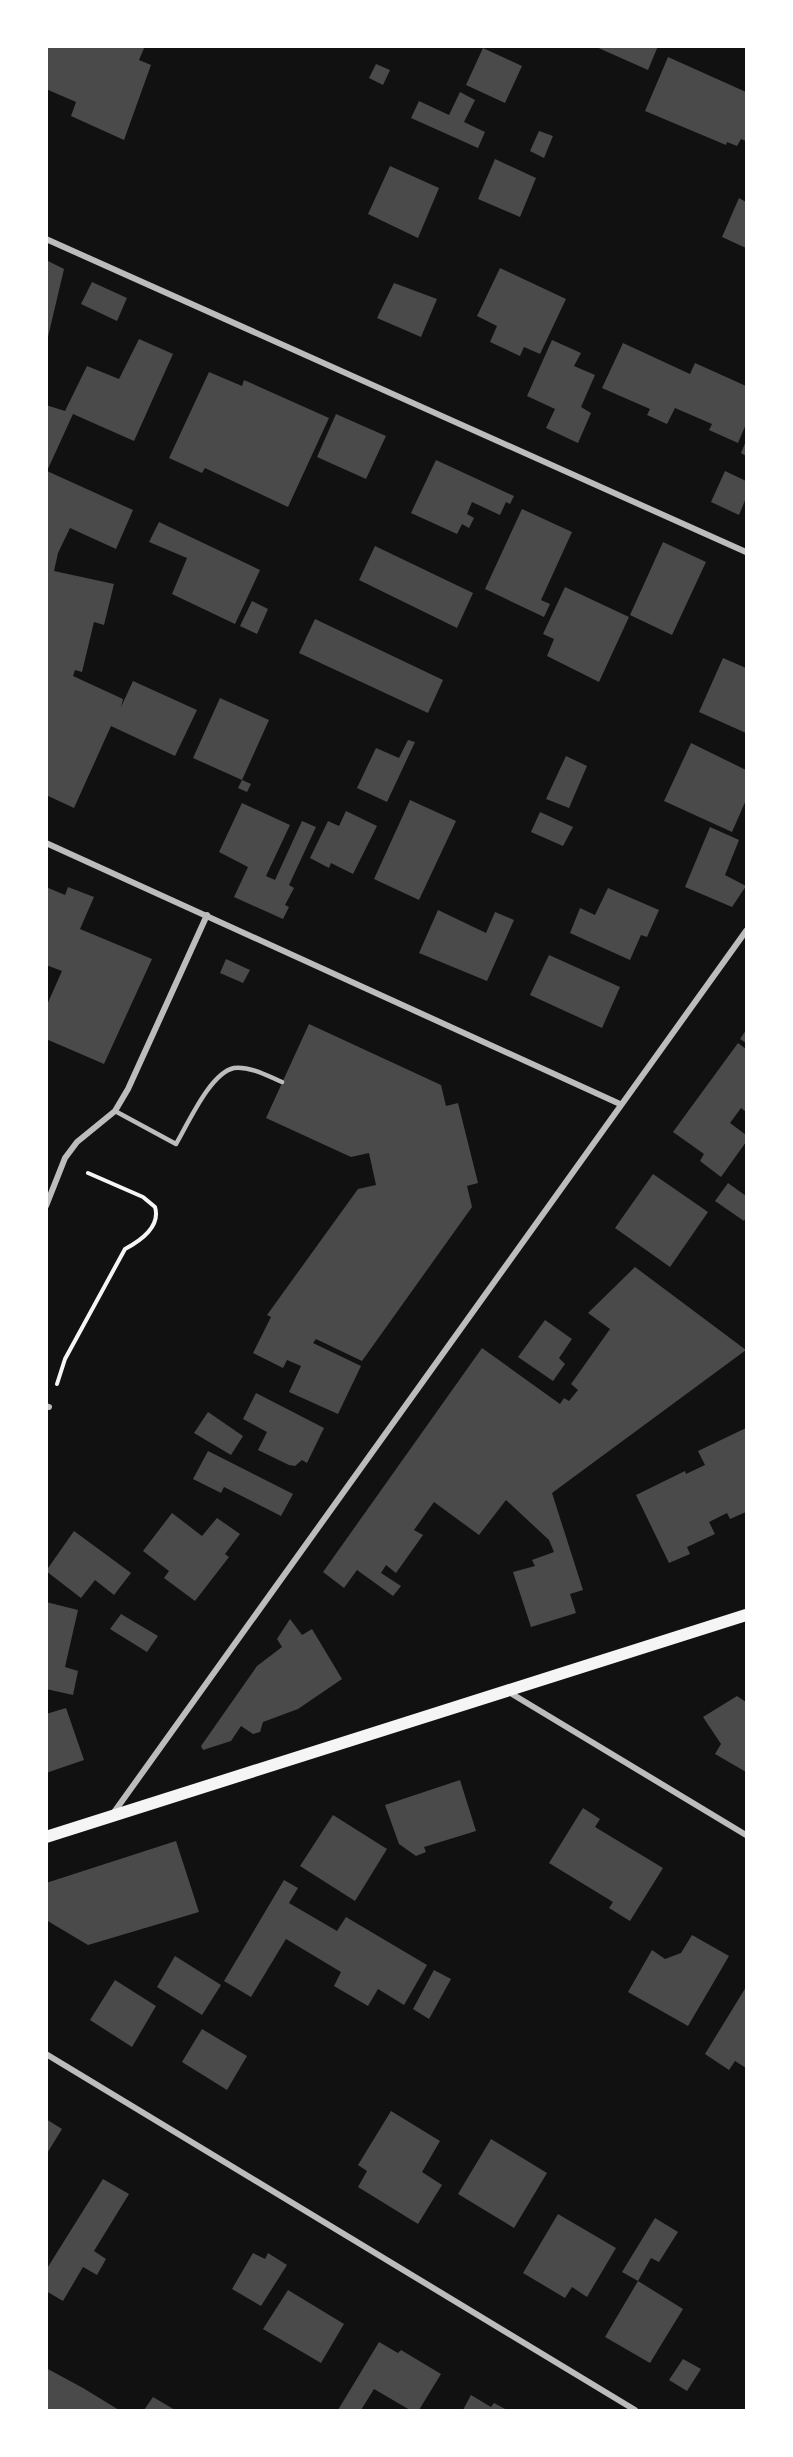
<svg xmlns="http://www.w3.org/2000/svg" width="793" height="2457" font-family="'Work Sans',sans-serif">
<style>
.building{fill:#4a4a4a}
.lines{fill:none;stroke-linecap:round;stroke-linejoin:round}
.path{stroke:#f5f5f5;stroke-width:4}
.service{stroke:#bcbcbc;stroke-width:4.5}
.minor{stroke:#bcbcbc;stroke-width:6}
.secondary{stroke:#f5f5f5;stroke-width:12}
</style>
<rect width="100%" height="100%" fill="#111"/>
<g class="building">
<path d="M46,46H145L139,60L151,65L124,140L71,116L76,102L46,89Z"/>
<path d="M594,46H658L648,70Z"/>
<path d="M483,48L522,66L505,103L466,85Z"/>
<path d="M668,57L746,92V141L741,139L737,146L727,142L726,145L645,111Z"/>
<path d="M376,64L390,70L383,85L369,78Z"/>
<path d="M460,92L475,100L464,122L485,132L478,148L411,118L419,101L449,115Z"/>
<path d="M539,131L553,136L544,158L530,151Z"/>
<path d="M495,159L536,178L520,217L478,199Z"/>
<path d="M390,166L439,188L418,238L368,214Z"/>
<path d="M739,198L746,202V248L722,237Z"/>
<path d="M46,260L64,269L47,341H46Z"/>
<path d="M500,268L566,299L540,354L524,347L520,356L490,342L497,326L477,316Z"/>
<path d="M92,282L127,298L117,321L81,304Z"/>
<path d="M394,283L437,299L421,337L377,318Z"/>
<path d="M139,339L173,354L134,441L73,414L47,471L133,510L116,549L70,528L58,553L54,571L114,584L104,625L94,622L82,672L75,670L73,676L123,699L121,707L133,681L197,710L175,756L111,726L74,808L46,795V405L65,411L87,366L119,379Z"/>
<path d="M552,340L581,353L574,366L595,375L581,407L591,413L578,443L546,428L555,409L527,396Z"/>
<path d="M623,343L690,374L695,363L746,386V424L738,443L709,430L712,424L675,408L667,424L647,415L650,409L602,388Z"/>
<path d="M209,372L242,386L244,380L329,418L288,507L205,468L202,473L169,458Z"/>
<path d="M336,414L386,436L366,479L317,457Z"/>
<path d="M746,441V456L741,453Z"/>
<path d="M436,460L514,496L510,504L506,502L500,515L472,502L467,514L474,518L469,528L462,524L457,534L411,513Z"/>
<path d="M725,471L746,481V498L739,515L711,502Z"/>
<path d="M522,509L572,532L541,600L550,604L544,617L485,589Z"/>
<path d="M159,522L260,570L235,624L172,594L187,558L149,542Z"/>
<path d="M663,542L706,562L672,635L630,615Z"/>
<path d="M375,546L473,593L457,628L359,580Z"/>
<path d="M565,587L629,617L599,682L547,656L554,639L543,634Z"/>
<path d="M252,601L268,609L257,634L240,626Z"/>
<path d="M315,619L443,680L428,713L299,653Z"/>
<path d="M723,658L746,668V733L699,712Z"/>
<path d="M220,698L269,720L242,780L251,784L247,792L238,788L242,780L193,758Z"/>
<path d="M408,740L415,742L387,802L357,788L376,748L399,758Z"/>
<path d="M691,743L746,770V800L732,832L664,801Z"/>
<path d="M566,756L587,766L569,808L546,799Z"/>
<path d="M410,800L456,821L419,900L374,879Z"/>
<path d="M242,803L290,825L266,876L275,880L302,821L316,827L289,885L294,888L285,905L289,907L283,919L234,897L248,867L219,852Z"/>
<path d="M346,811L377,826L353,874L331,863L329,868L310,858L328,821L339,826Z"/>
<path d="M540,812L573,827L563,846L531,832Z"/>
<path d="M710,827L739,840L725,875L746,886L732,907L685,887Z"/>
<path d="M46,887L65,895L68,887L94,897L80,929L152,959L104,1064L46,1039V1007L62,971L46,965Z"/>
<path d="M608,888L659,910L647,937L641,935L630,960L570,933L580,908L595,915Z"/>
<path d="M438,910L486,933L495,912L514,920L487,981L419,953Z"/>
<path d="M549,955L620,987L602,1028L530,995Z"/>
<path d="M226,959L250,970L243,983L220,973Z"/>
<path d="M309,1024L441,1085L446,1106L458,1103L478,1183L467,1186L472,1207L362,1361L316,1339L313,1343L361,1366L338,1414L289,1392L301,1366L287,1360L283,1368L253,1353L271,1317L267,1315L358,1189L376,1185L369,1153L351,1157L266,1118Z"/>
<path d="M746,1030V1043L740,1039Z"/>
<path d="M738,1043L746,1049V1112L741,1108L730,1123L746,1135V1142L721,1177L700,1161L704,1154L673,1132Z"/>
<path d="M653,1174L708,1212L670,1267L615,1228Z"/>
<path d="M728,1183L746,1196V1217L744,1221L715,1201Z"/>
<path d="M635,1267L746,1350L552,1493L583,1590L570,1594L576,1613L531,1627L513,1572L535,1566L532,1560L554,1552L549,1540L506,1500L479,1535L434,1502L414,1530L423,1535L396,1573L386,1565L381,1573L401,1586L393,1596L357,1570L344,1588L323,1572L482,1348L560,1404L564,1398L569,1401L578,1390L571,1384L610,1329L588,1313Z"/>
<path d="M545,1320L572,1339L559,1358L565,1364L553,1381L518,1357Z"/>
<path d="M256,1393L324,1428L307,1463L302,1460L295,1466L289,1465L258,1450L267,1432L243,1419Z"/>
<path d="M208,1412L243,1436L231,1455L194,1433Z"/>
<path d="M746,1428V1512L730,1519L727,1513L709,1522L715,1534L687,1547L690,1554L669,1563L636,1495L685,1471L686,1474L705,1465L698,1451Z"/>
<path d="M208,1451L293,1494L281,1516L224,1487L221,1493L193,1479Z"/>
<path d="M172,1513L202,1536L217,1518L240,1534L225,1554L229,1557L195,1601L164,1578L169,1571L143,1551Z"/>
<path d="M74,1531L131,1573L114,1595L95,1580L81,1598L46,1571Z"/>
<path d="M46,1602L78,1610L65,1667L78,1671L73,1695L46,1689Z"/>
<path d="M121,1614L158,1636L147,1652L110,1629Z"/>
<path d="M290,1619L302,1635L312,1629L342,1679L298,1709L263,1722L260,1732L253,1734L241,1726L231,1741L203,1750L201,1746L257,1666L282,1647L277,1639Z"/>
<path d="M737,1696L746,1702V1772L715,1754L721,1744L703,1717Z"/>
<path d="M66,1708L84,1760L46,1773V1714Z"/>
<path d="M460,1780L476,1831L424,1847L426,1852L416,1856L399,1844L385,1805Z"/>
<path d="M583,1808L600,1819L595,1827L663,1868L630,1921L609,1908L613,1902L549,1863Z"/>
<path d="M333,1815L387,1849L355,1901L300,1866Z"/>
<path d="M176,1841L199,1912L88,1945L46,1920V1883Z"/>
<path d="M284,1880L298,1888L289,1903L337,1931L346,1917L427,1965L404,2005L378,1989L368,2006L334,1986L341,1972L286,1939L251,1997L224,1981Z"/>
<path d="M692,1935L729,1956L688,2026L628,1992L652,1950L665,1959L681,1953Z"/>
<path d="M175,1956L221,1985L202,2015L157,1987Z"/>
<path d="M434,1970L451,1979L429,2019L413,2009Z"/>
<path d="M115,1980L156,2006L132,2047L90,2020Z"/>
<path d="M746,1987V2068L735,2061L729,2070L705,2054Z"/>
<path d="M202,2029L247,2056L227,2090L182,2062Z"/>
<path d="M391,2111L440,2141L422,2172L442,2185L418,2224L358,2187L367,2171L358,2165Z"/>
<path d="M46,2119L62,2129L46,2155Z"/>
<path d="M491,2139L547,2173L514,2228L458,2194Z"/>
<path d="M103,2179L129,2194L94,2251L106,2259L97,2275L83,2267L63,2301L46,2291V2270Z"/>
<path d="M558,2214L616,2248L587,2297L572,2287L565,2298L523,2273Z"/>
<path d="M655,2218L678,2232L659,2262L651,2258L638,2281L622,2272Z"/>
<path d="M253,2253L265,2259L268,2253L287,2265L261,2306L232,2289Z"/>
<path d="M638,2281L683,2309L650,2363L605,2337Z"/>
<path d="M288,2290L344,2324L321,2363L263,2329Z"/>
<path d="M379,2342L398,2353L401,2350L441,2374L419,2410H410L374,2389L361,2410H338Z"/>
<path d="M683,2359L701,2369L687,2391L669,2380Z"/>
<path d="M46,2368L83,2388L119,2410H46Z"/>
<path d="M471,2395L491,2407L494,2403L507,2410H463Z"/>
<path d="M153,2397L175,2410H144Z"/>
</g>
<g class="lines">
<path class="path" d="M57,1384L65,1359L125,1249C140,1241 161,1227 155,1207L143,1197L88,1173"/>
<path class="service" d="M115,1111L176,1144C188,1124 210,1073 234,1068C250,1066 268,1076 282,1082"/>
<g class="minor">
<path d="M46,239L746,552"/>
<path d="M46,843L620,1104"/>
<path d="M46,1206L65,1158L77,1142L115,1111L128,1089L207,915"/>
<path d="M46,1406L49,1407"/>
<path d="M507,1691L746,1835"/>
<path d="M112,1815L746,931"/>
<path d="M46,2054L635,2410"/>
</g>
<path class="secondary" d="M46,1837L746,1615"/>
</g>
<rect width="793" height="2457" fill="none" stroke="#ffffff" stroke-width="96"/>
</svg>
